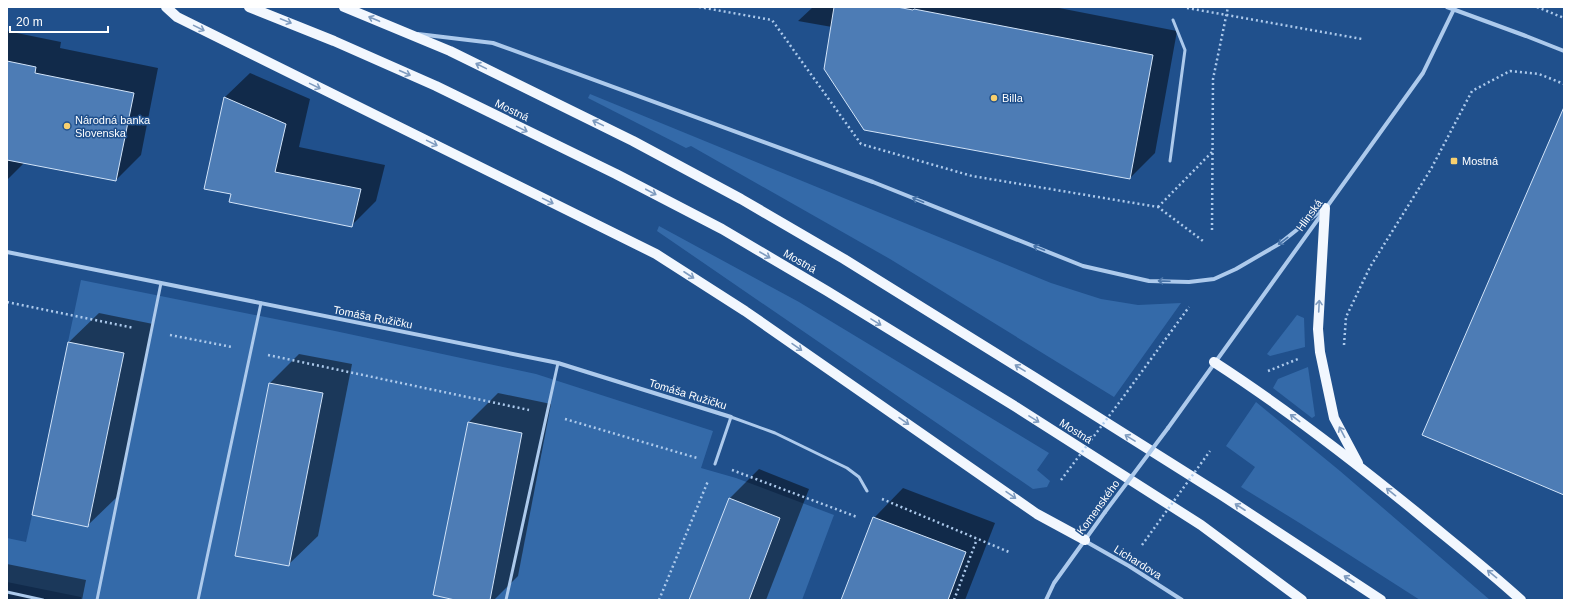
<svg xmlns="http://www.w3.org/2000/svg" width="1571" height="607" font-family="Arial,sans-serif">
<style>
.green{fill:#346aa9;fill-rule:evenodd}
.shadow{fill:#0007}
.building{fill:#4d7cb5;stroke:#d2e4f9}
.lines{fill:none;stroke-linecap:round;stroke-linejoin:round}
.path{stroke:#adcaec;stroke-width:2.5;stroke-dasharray:2 3;stroke-linecap:butt}
.lane{stroke:#adcaec;stroke-width:3}
.street{stroke:#adcaec;stroke-width:4}
.primary{stroke:#f2f7fe;stroke-width:10}
.path-bridge{stroke:#adcaec;stroke-width:2.5;stroke-dasharray:2 3;stroke-linecap:butt}
.street-bridge{stroke:#adcaec;stroke-width:4}
.oneway{stroke:#7e9bbf}
.oneway2{stroke:#4a75a9}
.poi-dot{fill:#f9d06e;stroke:#20508c;stroke-width:1.5}
.labels{text-anchor:middle;stroke-width:3;stroke-linejoin:round;paint-order:stroke}
.poi-label{font-size:11px;fill:#fff;stroke:#20508c;text-anchor:start}
.street-label{font-size:11px;fill:#fff;stroke:#20508c}
</style>
<rect width="100%" height="100%" fill="#20508c"/>
<g class="green">
<path d="M590,94L1051,283L1101,299L1138,305L1181,303L1114,397L890,259L691,146L686,148L588,98Z"/>
<path d="M659,226L799,302L1049,453L1037,470L1050,481L1047,487L1033,489L657,231Z"/>
<path d="M81,280L335,331L536,374L713,431L701,468L736,478L834,515L802,600H749L780,518L729,498L689,600H490L522,433L468,422L433,595L455,600H81V597L7,582V538L26,542L32,515L88,527L124,353L68,342ZM269,383L323,393L288,566L235,555Z"/>
<path d="M1297,315L1304,318L1305,347L1270,356L1267,354Z"/>
<path d="M1308,367L1315,416L1312,418L1273,388L1278,379Z"/>
<path d="M1256,402L1340,471L1490,600H1420L1298,522L1241,487L1255,467L1226,446Z"/>
</g>
<g class="shadow">
<path d="M813,7H1054L1177,31L1155,153L1130,178L832,27L798,21Z"/>
<path d="M7,31L61,42L60,48L158,68L141,155L116,180L25,162L7,180Z"/>
<path d="M250,73L310,99L299,147L385,165L376,201L351,226L232,193L205,188L225,97Z"/>
<path d="M99,313L153,324L117,497L87,526L33,514L69,342Z"/>
<path d="M299,354L352,364L318,536L288,565L270,383Z"/>
<path d="M498,393L551,404L518,576L494,600H460L469,422Z"/>
<path d="M759,469L809,489L766,600H691L729,499Z"/>
<path d="M903,488L995,523L965,600H842L874,518Z"/>
<path d="M7,564L86,580L82,600H7Z"/>
</g>
<g class="building">
<path d="M834,7H897L913,10L914,9L1153,55L1130,179L864,130L824,69Z"/>
<path d="M7,61L36,67L35,73L134,93L116,181L7,160Z"/>
<path d="M224,97L286,124L275,172L361,189L352,227L229,202L231,194L204,189Z"/>
<path d="M1564,107V495L1422,435Z"/>
<path d="M68,342L124,353L88,527L32,515Z"/>
<path d="M269,383L323,393L289,566L235,556Z"/>
<path d="M468,422L522,433L490,600H455L433,595Z"/>
<path d="M729,498L780,518L749,600H689Z"/>
<path d="M873,517L966,552L948,600H841Z"/>
</g>
<g class="lines">
<g class="path">
<path d="M699,7L772,20L861,144L972,176L1158,207L1203,241"/>
<path d="M1537,7L1564,18"/>
<path d="M1187,8L1362,39"/>
<path d="M1158,207L1213,151"/>
<path d="M1212,230L1213,79L1228,7"/>
<path d="M7,302L134,328"/>
<path d="M170,335L232,347"/>
<path d="M1344,345L1346,317L1370,267L1431,169L1472,91L1510,71L1539,74L1564,84"/>
<path d="M268,355L529,410"/>
<path d="M1268,371L1298,359"/>
<path d="M1124,396L1189,307"/>
<path d="M565,419L697,458"/>
<path d="M732,470L857,517"/>
<path d="M882,499L1009,552"/>
<path d="M659,600L708,481"/>
<path d="M954,600L977,539"/>
</g>
<g class="lane">
<path d="M1170,161L1185,50L1173,20"/>
<path d="M715,464L731,417L775,433L847,468L859,477L867,491"/>
<path d="M7,592L43,600"/>
<path d="M97,600L161,283"/>
<path d="M198,600L261,303"/>
<path d="M506,600L558,363"/>
</g>
<g class="street">
<path d="M1447,7L1526,36L1564,51"/>
<path d="M418,34L493,43L873,182L1083,266L1149,281L1189,282L1214,279L1236,269L1279,244L1323,209"/>
<path d="M7,252L558,363L731,417"/>
<path d="M1168,428L1423,73L1455,7"/>
<path d="M1085,541L1129,566L1182,600"/>
<path d="M1046,600L1054,583L1105,512"/>
</g>
<g class="primary">
<path d="M166,7L177,17L656,254L745,311L1037,514L1085,540"/>
<path d="M249,7L334,41L436,86L616,174L722,229L827,291L1016,407L1201,525L1302,600"/>
<path d="M344,7L450,51L633,141L741,199L844,259L1034,377L1223,496L1381,600"/>
<path d="M1325,208L1318,329L1320,352L1334,418L1358,463"/>
<path d="M1214,362C1285,408 1351,459 1416,512C1451,541 1487,569 1521,600"/>
</g>
<g class="path-bridge">
<path d="M1061,480L1124,396"/>
<path d="M1142,545L1210,451"/>
</g>
<path class="street-bridge" d="M1105,512L1168,428"/>
</g>
<defs><path id="oneway-shaft" d="M-6 0H5M1.5-3L5.5 0L1.5 3" fill="none" stroke-width="1.6" stroke-linecap="round" stroke-linejoin="round"/></defs>
<g class="oneway">
<use href="#oneway-shaft" transform="translate(374 19) rotate(-157)"/>
<use href="#oneway-shaft" transform="translate(286 21) rotate(22)"/>
<use href="#oneway-shaft" transform="translate(199 28) rotate(26)"/>
<use href="#oneway-shaft" transform="translate(481 66) rotate(-154)"/>
<use href="#oneway-shaft" transform="translate(405 73) rotate(24)"/>
<use href="#oneway-shaft" transform="translate(315 86) rotate(26)"/>
<use href="#oneway-shaft" transform="translate(598 123) rotate(-154)"/>
<use href="#oneway-shaft" transform="translate(522 129) rotate(26)"/>
<use href="#oneway-shaft" transform="translate(432 143) rotate(26)"/>
<use href="#oneway-shaft" transform="translate(651 192) rotate(28)"/>
<use href="#oneway-shaft" transform="translate(548 201) rotate(26)"/>
<use href="#oneway-shaft" transform="translate(765 255) rotate(30)"/>
<use href="#oneway-shaft" transform="translate(689 275) rotate(33)"/>
<use href="#oneway-shaft" transform="translate(1319 306) rotate(-87)"/>
<use href="#oneway-shaft" transform="translate(876 322) rotate(32)"/>
<use href="#oneway-shaft" transform="translate(797 347) rotate(35)"/>
<use href="#oneway-shaft" transform="translate(1020 368) rotate(-148)"/>
<use href="#oneway-shaft" transform="translate(1295 418) rotate(-143)"/>
<use href="#oneway-shaft" transform="translate(1034 419) rotate(32)"/>
<use href="#oneway-shaft" transform="translate(904 421) rotate(35)"/>
<use href="#oneway-shaft" transform="translate(1342 432) rotate(-118)"/>
<use href="#oneway-shaft" transform="translate(1130 438) rotate(-148)"/>
<use href="#oneway-shaft" transform="translate(1391 492) rotate(-141)"/>
<use href="#oneway-shaft" transform="translate(1011 495) rotate(35)"/>
<use href="#oneway-shaft" transform="translate(1240 507) rotate(-147)"/>
<use href="#oneway-shaft" transform="translate(1492 574) rotate(-141)"/>
<use href="#oneway-shaft" transform="translate(1349 579) rotate(-147)"/>
</g>
<g class="oneway2">
<use href="#oneway-shaft" transform="translate(918 200) rotate(-158)"/>
<use href="#oneway-shaft" transform="translate(1283 241) rotate(143)"/>
<use href="#oneway-shaft" transform="translate(1039 248) rotate(-158)"/>
<use href="#oneway-shaft" transform="translate(1164 281) rotate(-178)"/>
</g>
<g class="poi-dot">
<circle cx="994" cy="98" r="4"/>
<circle cx="67" cy="126" r="4"/>
<rect x="1450" y="157" width="8" height="8" rx="2"/>
</g>
<g class="labels">
<g class="poi-label">
<text x="1002" y="102">Billa</text>
<text x="75" y="124">Národná banka<tspan x="75" dy="13">Slovenska</tspan></text>
<text x="1462" y="165">Mostná</text>
</g>
<g class="street-label">
<text transform="translate(512 110) rotate(26)" y="4">Mostná</text>
<text transform="translate(1309 215) rotate(-54)" y="4">Hlinská</text>
<text transform="translate(800 261) rotate(30)" y="4">Mostná</text>
<text transform="translate(373 317) rotate(11)" y="4">Tomáša Ružičku</text>
<text transform="translate(688 394) rotate(17)" y="4">Tomáša Ružičku</text>
<text transform="translate(1076 431) rotate(32)" y="4">Mostná</text>
<text transform="translate(1098 507) rotate(-54)" y="4">Komenského</text>
<text transform="translate(1138 562) rotate(32)" y="4">Lichardova</text>
</g>
</g>
<rect width="1571" height="607" fill="none" stroke="#ffffff" stroke-width="16"/>
<path d="M10 26v6h98v-6" fill="none" stroke="#ffffff" stroke-width="2"/>
<text x="16" y="26" font-size="12" fill="#ffffff" stroke="#20508c" stroke-width="3" paint-order="stroke">20 m</text>
</svg>
